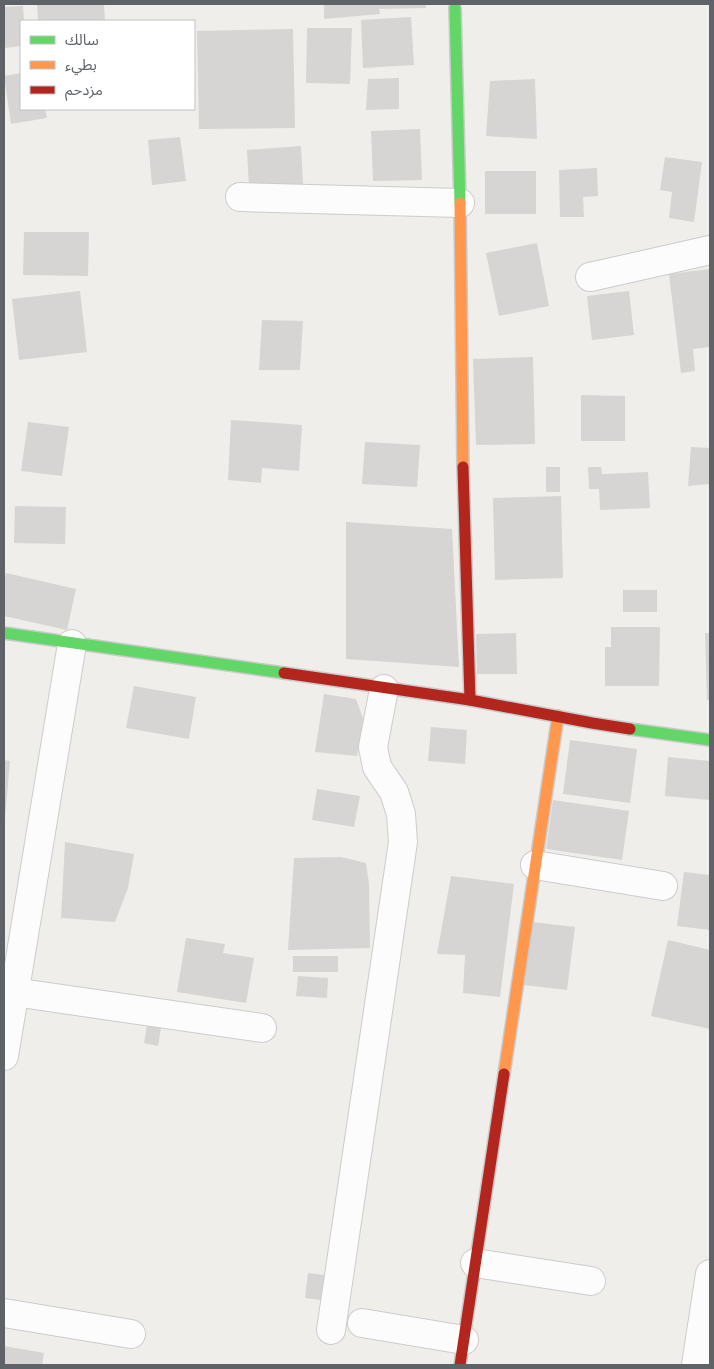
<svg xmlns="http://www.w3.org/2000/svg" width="714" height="1369" font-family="Karla,'Noto Sans Arabic',sans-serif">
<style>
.building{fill:#d6d5d3}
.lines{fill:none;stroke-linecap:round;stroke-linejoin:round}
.street-casing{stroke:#cbcccc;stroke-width:30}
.fast-casing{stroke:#cacacb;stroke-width:14}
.slow-casing{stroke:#cacacb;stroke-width:14}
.jam-casing{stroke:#cacacb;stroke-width:14}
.street{stroke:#fdfcfc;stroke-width:28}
.fast{stroke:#63d668;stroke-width:11}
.slow{stroke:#ff974d;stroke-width:11}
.jam{stroke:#b3261e;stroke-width:11}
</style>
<rect width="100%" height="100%" fill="#efeeea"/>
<g class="building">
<path d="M37,4H104L105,21H38Z"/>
<path d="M324,4H426V8L379,9L380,14L324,19Z"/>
<path d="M23,6L24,21H21V46L4,48V7Z"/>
<path d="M411,17L414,65L363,68L361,20Z"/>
<path d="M307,28H352L350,84L306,83Z"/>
<path d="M293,29L295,128L199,129L197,31Z"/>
<path d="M21,73V109H45L47,118L11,124L4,76Z"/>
<path d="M399,78V109L366,110L368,79Z"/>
<path d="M535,79L537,139L486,136L490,81Z"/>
<path d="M420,129L422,180L373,181L371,131Z"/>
<path d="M180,137L186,181L152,185L148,140Z"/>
<path d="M301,146L303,185L249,188L247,150Z"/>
<path d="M665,157L702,162L694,222L669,218L672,192L660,190Z"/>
<path d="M597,168L598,196L583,197L584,217H560L559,170Z"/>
<rect x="485" y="171" width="51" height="43"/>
<path d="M24,232H89L88,276L23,275Z"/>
<path d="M537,243L549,306L499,316L486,253Z"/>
<path d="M710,269V347L693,349L695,371L681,373L669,274Z"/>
<path d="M80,291L87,352L19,360L12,299Z"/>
<path d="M629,291L634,335L592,340L587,296Z"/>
<path d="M262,320L303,321L300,370H259Z"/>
<path d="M533,357L535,444L476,445L473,359Z"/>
<path d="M581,395L625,396V441H581Z"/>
<path d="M231,420L302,425L299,471L262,468L261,483L228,480Z"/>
<path d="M28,422L69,427L62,476L21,471Z"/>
<path d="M365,442L420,445L417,487L362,484Z"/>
<path d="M691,447L710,448V484L688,486Z"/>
<rect x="546" y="467" width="14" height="25"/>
<path d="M588,467H601L602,474L648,472L650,508L600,510L599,489H589Z"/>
<path d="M561,496L563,578L495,580L493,498Z"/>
<path d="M15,506L66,507L65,544L14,543Z"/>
<path d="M346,522L452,529L459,667L346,659Z"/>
<path d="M6,573L76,589L67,630L4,616V584Z"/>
<rect x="623" y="590" width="34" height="22"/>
<path d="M611,627H660L659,686H605V647H611Z"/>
<path d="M516,633L517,674H477L476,634Z"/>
<path d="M705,633H710V700H707Z"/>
<path d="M134,686L196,697L189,739L126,728Z"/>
<path d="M324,694L356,699L364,721L357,756L315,752Z"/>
<path d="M431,727L467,730L465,764L428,761Z"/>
<path d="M570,740L637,749L630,803L563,794Z"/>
<path d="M668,757L710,761V800L665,796Z"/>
<path d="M4,760L10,761L5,818H4Z"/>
<path d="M317,789L360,796L354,827L312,820Z"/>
<path d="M553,800L629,811L622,860L546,849Z"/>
<path d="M65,842L134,854L128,888L115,922L61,918Z"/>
<path d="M341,857L366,863L369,884L370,948L288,950L294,858Z"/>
<path d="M684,872L710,875V930L677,926Z"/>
<path d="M451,876L514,884L500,997L463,993L465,955L437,954Z"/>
<path d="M532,922L575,927L567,990L524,985Z"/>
<path d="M186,938L225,944L223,953L254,958L246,1003L177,992Z"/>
<path d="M668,940L710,950V1029L651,1016Z"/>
<rect x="293" y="956" width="45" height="16"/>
<path d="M298,976L328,978L327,998L296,996Z"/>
<path d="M147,1025L161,1028L158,1046L144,1043Z"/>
<path d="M308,1273L333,1276L330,1301L305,1298Z"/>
<path d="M4,1346L44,1353L42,1365H4Z"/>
</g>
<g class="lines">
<defs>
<g id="street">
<path d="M240,197L460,203"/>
<path d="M590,277L710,250"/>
<path d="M535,865L663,886"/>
<path d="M14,992L262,1028"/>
<path d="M4,1056L72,644"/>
<path d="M475,1263L591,1281"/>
<path d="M4,1313L131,1334"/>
<path d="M362,1323L464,1340"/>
<path d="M331,1330L403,842L401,814L394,792L377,767L373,747L384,689"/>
<path d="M696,1365L710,1274"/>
</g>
<g id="fast">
<path d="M455,8L460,203"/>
<path d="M4,633L284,673"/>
<path d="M630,729L710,740"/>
</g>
<g id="slow">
<path d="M460,203L463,467"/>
<path d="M504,1074L558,716"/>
</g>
<g id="jam">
<path d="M463,467L470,700"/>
<path d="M284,673L470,700L592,723L630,729"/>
<path d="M460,1365L504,1074"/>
</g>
</defs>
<use href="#street" class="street-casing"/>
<use href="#fast" class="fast-casing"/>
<use href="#slow" class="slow-casing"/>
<use href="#jam" class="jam-casing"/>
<use href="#street" class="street"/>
<use href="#fast" class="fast"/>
<use href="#slow" class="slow"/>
<use href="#jam" class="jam"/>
</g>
<rect width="714" height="1369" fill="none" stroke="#5f6368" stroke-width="10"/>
<rect x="20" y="20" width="175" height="90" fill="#ffffff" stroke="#bfc1c3"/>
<rect x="30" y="36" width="25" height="8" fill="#63d668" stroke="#bfc1c3"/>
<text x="65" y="45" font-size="15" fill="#5f6368">سالك</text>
<rect x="30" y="61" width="25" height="8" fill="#ff974d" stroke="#bfc1c3"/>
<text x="65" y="70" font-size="15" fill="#5f6368">بطيء</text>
<rect x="30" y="86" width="25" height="8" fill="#b3261e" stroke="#bfc1c3"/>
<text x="65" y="95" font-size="15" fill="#5f6368">مزدحم</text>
</svg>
